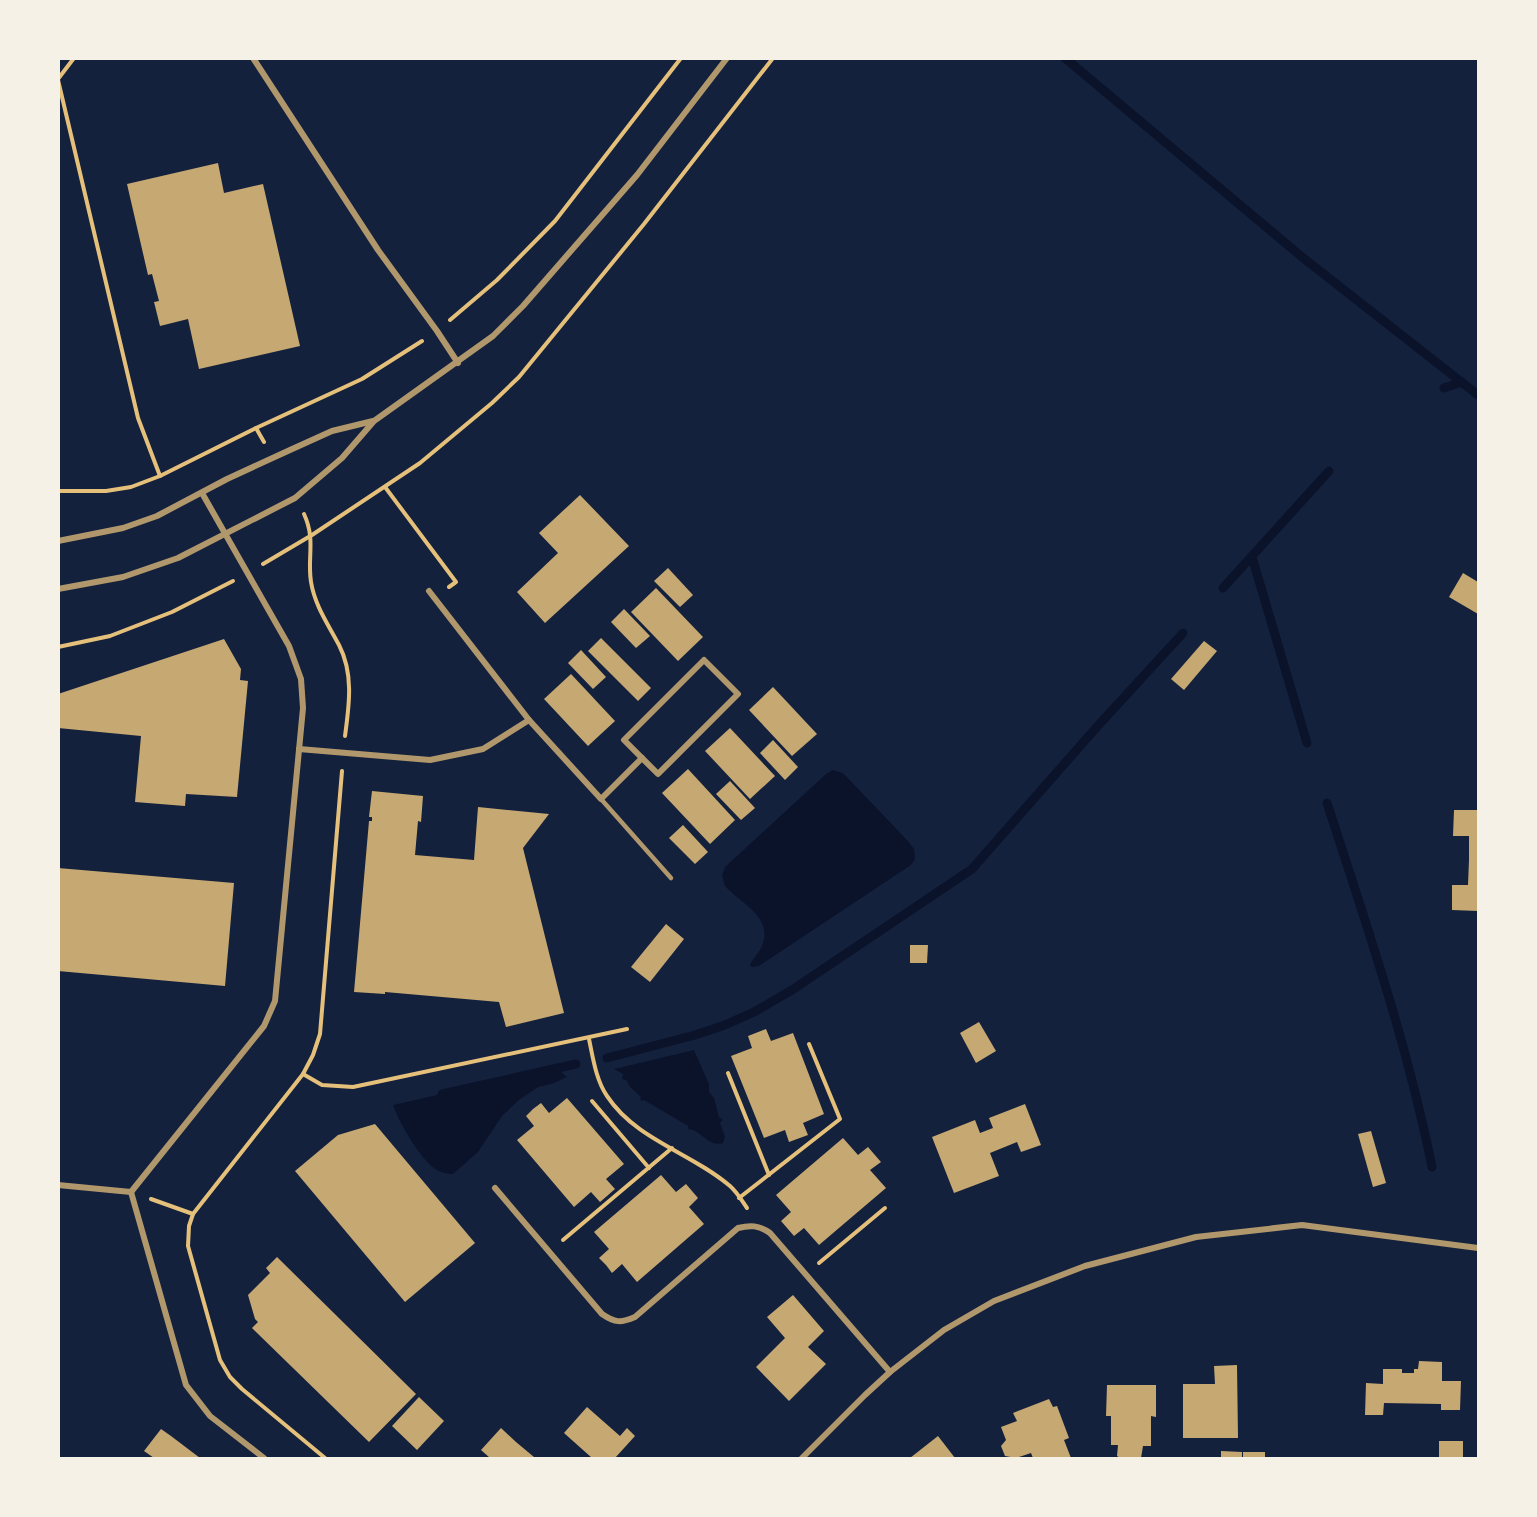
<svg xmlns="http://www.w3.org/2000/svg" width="1537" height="1517" font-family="Georgia,serif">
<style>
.water{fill:#0b132b}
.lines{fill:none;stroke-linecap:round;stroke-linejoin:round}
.stream{stroke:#0b132b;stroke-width:9}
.building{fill:#c6a872}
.path{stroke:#e5c07b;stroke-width:4}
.service{stroke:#b1986c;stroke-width:4.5}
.minor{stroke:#b1986c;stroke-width:6}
</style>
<rect width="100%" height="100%" fill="#14213d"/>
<g class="water">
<path d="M833,770L843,773L907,840L914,849L915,859L911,865L759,966L752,967L750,965C753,958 758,954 761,948C775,917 742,905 725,886L722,875L725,867L826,774Z"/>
<path d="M694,1050L709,1084V1092L714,1098L719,1117L723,1120L720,1123L725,1137L723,1143C709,1148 700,1129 688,1129V1126L644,1100L642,1101L640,1099L641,1097L630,1087L626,1080L622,1079L623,1074L614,1069Z"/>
<path d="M557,1068L567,1077L552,1084L538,1087L519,1100L502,1116L478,1152L453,1174C447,1174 441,1173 435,1169C420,1158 399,1123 393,1105Z"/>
</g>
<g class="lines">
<g class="stream">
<path d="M1065,58L1302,257L1478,395"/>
<path d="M1444,388L1462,382"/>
<path d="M1252,557L1307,743"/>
<path d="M1223,588L1329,471"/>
<path d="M1327,803C1366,923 1407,1043 1432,1167"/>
<path d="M607,1058L695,1035L725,1025L754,1012L792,990L972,869L1095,729L1183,633"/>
<path d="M442,1094L576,1064"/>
</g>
</g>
<g class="building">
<path d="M218,163L224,193L263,184L300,346L199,369L188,319L160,326L154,302L159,301L152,274L148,275L127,184Z"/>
<path d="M580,495L629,546L545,623L517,592L558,553L539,533Z"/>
<path d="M668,568L693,595L680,607L654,581Z"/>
<path d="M1463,573L1478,582V614L1449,597Z"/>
<path d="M656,588L703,637L678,661L631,612Z"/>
<path d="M624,609L650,636L636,648L611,622Z"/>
<path d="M601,638L651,688L638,701L588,651Z"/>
<path d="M224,639L241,669L240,680L248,681L237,797L186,794L185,806L135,802L141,736L58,728V694Z"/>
<path d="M1204,641L1217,651L1184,690L1171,679Z"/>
<path d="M581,650L606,677L593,689L568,663Z"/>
<path d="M571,674L615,721L588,746L544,699Z"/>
<path d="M773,687L817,734L792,756L749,710Z"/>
<path d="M730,728L775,776L750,799L705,751Z"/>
<path d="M773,740L798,767L785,780L760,753Z"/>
<path d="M688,769L735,820L710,844L662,793Z"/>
<path d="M730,781L755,808L741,820L716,794Z"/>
<path d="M372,791L423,796L421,822L418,821L415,855L474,860L478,807L549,814L523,848L564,1013L506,1027L499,1002L385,992V994L354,992L369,821H372V817H369Z"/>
<path d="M1454,810H1478V911L1452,910V885H1468L1469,860V836H1453Z"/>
<path d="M683,825L708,852L695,864L669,838Z"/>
<path d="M58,868L234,883L225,986L58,971Z"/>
<path d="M666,924L684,939L650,982L631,967Z"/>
<path d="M910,945H928L927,963H910Z"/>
<path d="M979,1022L996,1051L976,1063L960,1033Z"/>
<path d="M766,1029L771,1041L793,1033L824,1114L803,1123L808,1135L789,1142L785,1130L764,1138L731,1056L752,1048L748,1036Z"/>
<path d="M567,1098L624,1164L606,1179L615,1189L607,1196L600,1202L591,1192L574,1207L517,1140L534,1126L526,1116L533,1109L541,1103L549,1113Z"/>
<path d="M1025,1104L1041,1145L1021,1152L1017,1142L990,1153L999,1176L954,1193L932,1137L975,1120L980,1133L993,1128L989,1118Z"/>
<path d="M375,1124L475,1243L405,1302L295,1171L338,1135Z"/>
<path d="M1371,1131L1386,1183L1373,1187L1358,1134Z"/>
<path d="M843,1138L858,1155L868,1147L874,1154L881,1162L870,1170L886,1188L819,1245L804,1228L794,1236L781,1221L791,1212L776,1195Z"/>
<path d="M661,1175L676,1192L686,1184L698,1198L689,1207L704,1224L637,1282L622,1264L612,1273L606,1265L599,1258L609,1249L594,1232Z"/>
<path d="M277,1257L416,1394L369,1442L252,1328L258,1322L255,1319L248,1295L270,1273L266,1268Z"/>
<path d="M793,1295L824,1331L808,1347L826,1364L789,1401L756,1367L785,1338L767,1317Z"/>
<path d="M1419,1361L1442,1362V1381H1461L1460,1410H1441V1404L1384,1403L1383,1415H1365L1366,1383L1383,1384V1369H1402V1373H1414V1369H1418Z"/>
<path d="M1237,1365L1238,1438H1183V1384H1215L1214,1366Z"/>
<path d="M1107,1385H1156V1417L1151,1416V1446H1143L1141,1458H1120L1117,1456L1118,1445H1111V1416H1106Z"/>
<path d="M419,1397L444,1421L417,1450L392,1426Z"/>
<path d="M1049,1399L1053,1407L1057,1406L1069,1438L1064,1440L1071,1458H1033L1031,1453L1016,1458L1005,1456L1001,1446L1006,1440L1001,1427L1017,1421L1013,1413Z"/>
<path d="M587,1407L620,1436L627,1428L635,1436L615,1458H592L564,1433Z"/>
<path d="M501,1428L516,1442L534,1457L532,1458H490L481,1450Z"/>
<path d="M161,1429L171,1436L200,1458H154L144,1451Z"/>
<path d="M938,1436L955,1458H910Z"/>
<rect x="1439" y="1441" width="24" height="17"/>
<path d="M1221,1451L1242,1452V1458H1221Z"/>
<rect x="1243" y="1452" width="22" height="6"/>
</g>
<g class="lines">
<g class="path">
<path d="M58,79L74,58"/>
<path d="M58,80L138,418L160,476"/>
<path d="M450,320L497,280L555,221L681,58"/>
<path d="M256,428L264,442"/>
<path d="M385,487L456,582L449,587"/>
<path d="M58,491H106L131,487L160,476L256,428L362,379L422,341"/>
<path d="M304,514C316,540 307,557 311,582C315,606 328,624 339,645C354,674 349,706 345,736"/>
<path d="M263,564L312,535L420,463L492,403L519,377L644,224L773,58"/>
<path d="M58,647L110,636L172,612L233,581"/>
<path d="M589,1039C593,1058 596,1080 607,1096C636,1140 692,1153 730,1186C737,1192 742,1201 747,1208"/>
<path d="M728,1073L769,1175"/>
<path d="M303,1074L322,1085L353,1087L627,1029"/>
<path d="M592,1101L649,1168"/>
<path d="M739,1198L840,1119L809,1044"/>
<path d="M151,1199L193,1214L303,1074L313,1055L320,1034L342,771"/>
<path d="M193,1214L189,1226L188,1246L220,1360L230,1377L242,1389L325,1458"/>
<path d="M563,1240L672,1148"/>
<path d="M819,1263L885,1208"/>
</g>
<path class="service" d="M601,799L671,878"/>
<g class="minor">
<path d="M253,58L378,250L437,331L458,363"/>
<path d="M58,541L123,528L157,516L227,479L290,450L332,431L373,421"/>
<path d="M58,589L123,577L178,558L295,498L342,458L374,421L493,336L523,306L637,175L727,58"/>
<path d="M429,591L529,720L601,799L642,758"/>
<path d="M704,660L738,694L658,774L624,740Z"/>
<path d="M299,749L430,760L483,749L529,720"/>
<path d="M58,1185L131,1192"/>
<path d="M495,1188L602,1314C615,1323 621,1323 635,1317L738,1228C750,1225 759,1225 770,1233L890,1372"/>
<path d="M131,1192L264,1026L275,1001L303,708L301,679L289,646L202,493"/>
<path d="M131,1192L186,1385L210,1416L264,1458"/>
<path d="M802,1458L865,1395L890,1372L944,1330L994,1301L1085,1266L1196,1237L1302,1225L1478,1248"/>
</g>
</g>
<rect width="1537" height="1517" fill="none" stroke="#f6f1e7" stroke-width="120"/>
</svg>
